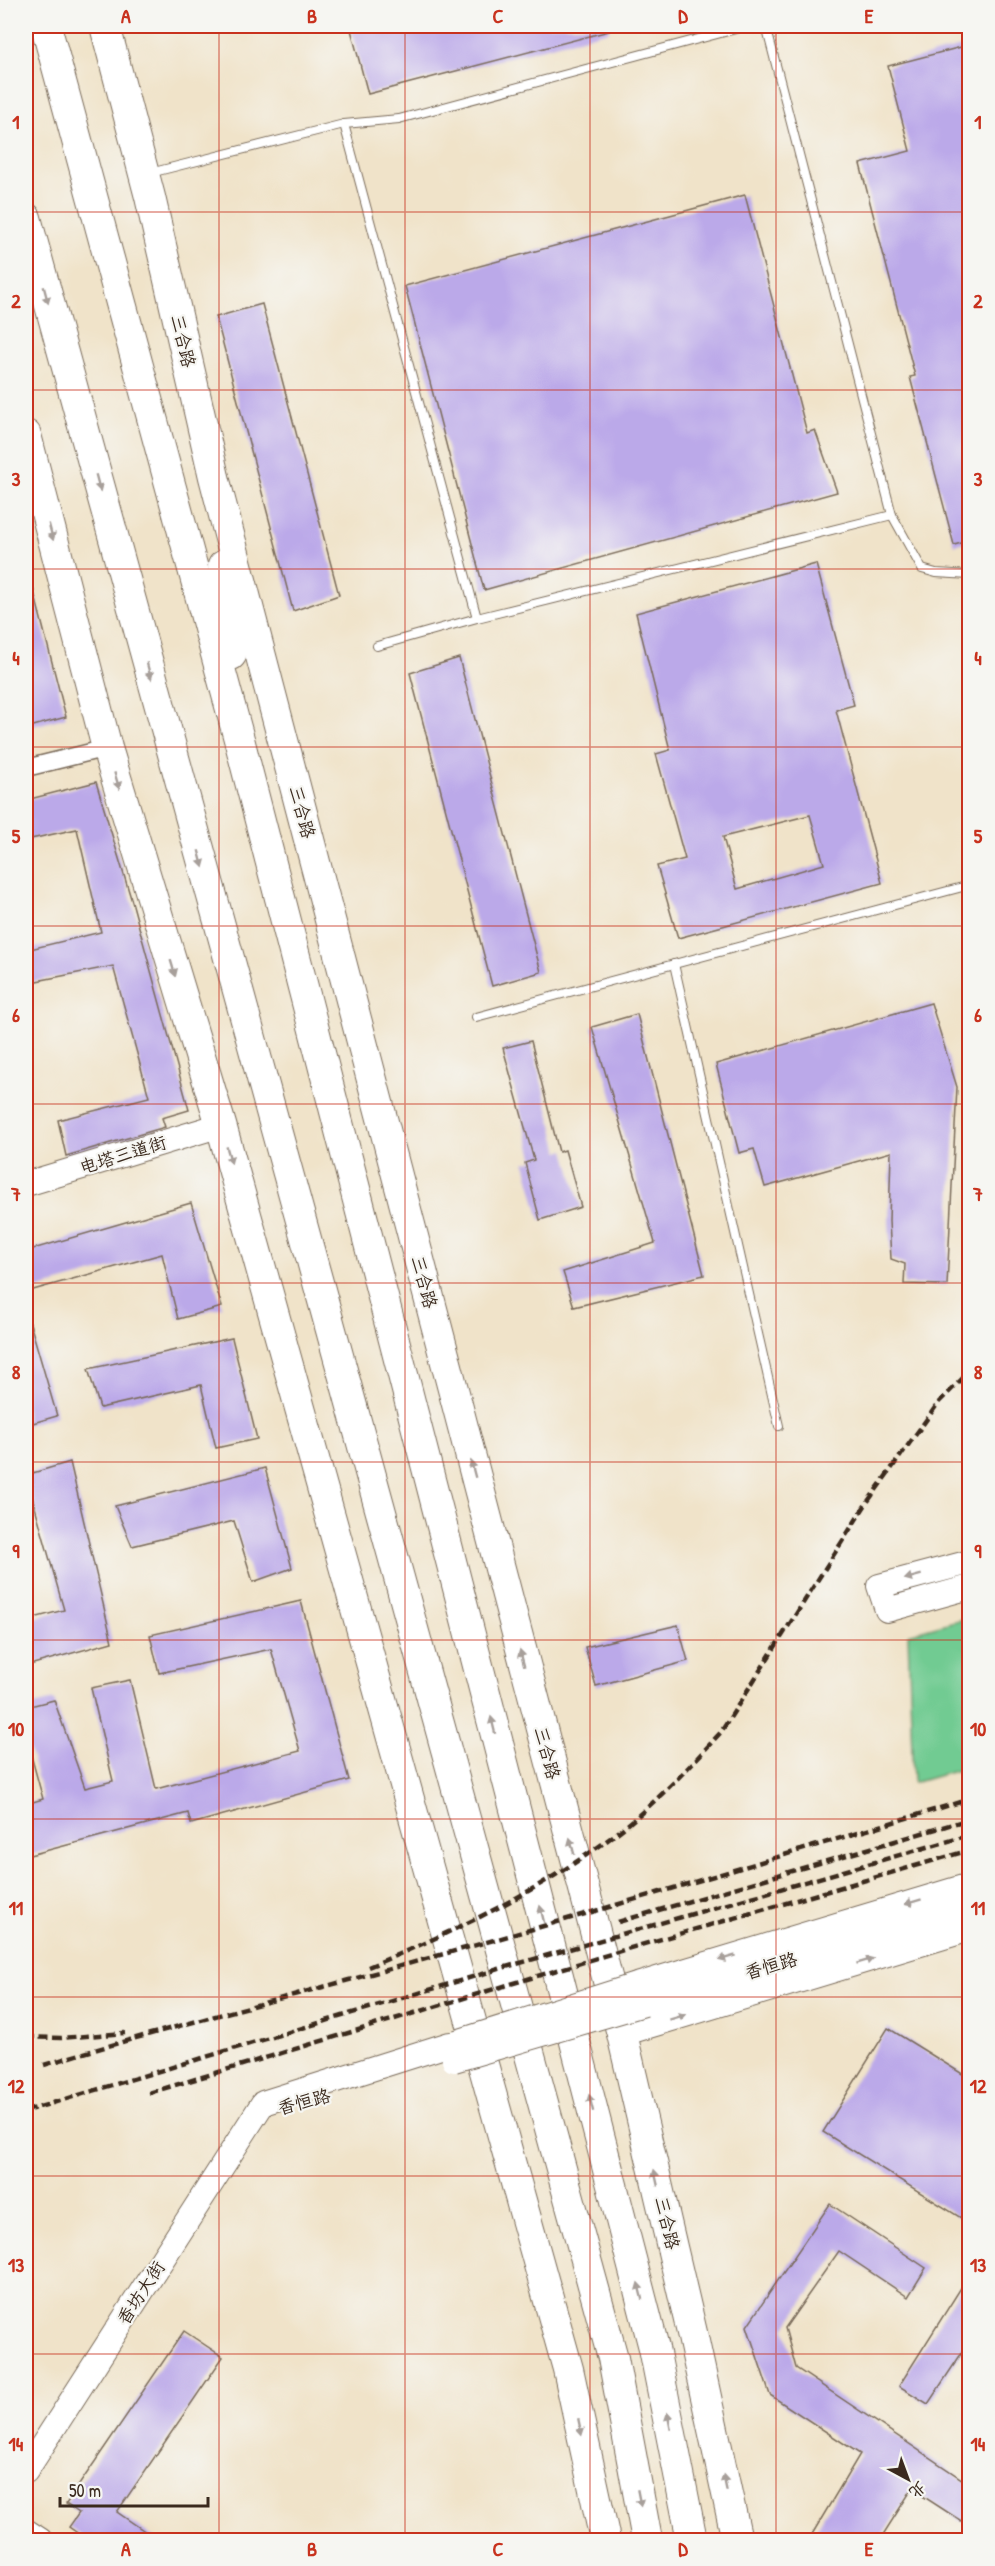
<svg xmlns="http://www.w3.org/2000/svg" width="995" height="2566" font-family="'Patrick Hand','LXGW WenKai TC',sans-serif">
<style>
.green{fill:#71cb92;stroke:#567a58;stroke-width:1.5}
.building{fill:#bba9e9;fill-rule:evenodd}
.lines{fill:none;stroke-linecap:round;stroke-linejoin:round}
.lane-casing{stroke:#7a6b5a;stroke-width:10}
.street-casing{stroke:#7a6b5a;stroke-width:19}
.secondary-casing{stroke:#7a6b5a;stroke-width:26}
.highway-casing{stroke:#7a6b5a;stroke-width:32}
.lane{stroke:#fff;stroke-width:8}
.street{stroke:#fff;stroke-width:16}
.secondary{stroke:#fff;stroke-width:24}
.highway{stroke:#fff;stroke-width:30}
.rail{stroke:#3b2a1e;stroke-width:4.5;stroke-dasharray:9 4.5;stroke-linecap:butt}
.secondary-bridge-casing{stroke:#7a6b5a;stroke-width:26;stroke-linecap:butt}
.secondary-bridge{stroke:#fff;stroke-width:24}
.oneway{fill:#a79f9a}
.grid{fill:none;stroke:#c8321e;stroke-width:1.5;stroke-opacity:0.55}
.labels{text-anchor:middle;stroke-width:4.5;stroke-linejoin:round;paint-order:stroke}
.street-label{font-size:18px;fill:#3b2a1e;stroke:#f6f6f2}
.neatline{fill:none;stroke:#c8321e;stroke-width:2}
.grid-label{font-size:20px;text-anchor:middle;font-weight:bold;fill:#c8321e}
</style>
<rect width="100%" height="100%" fill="#f6f6f2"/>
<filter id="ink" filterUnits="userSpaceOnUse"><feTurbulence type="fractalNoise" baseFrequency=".0167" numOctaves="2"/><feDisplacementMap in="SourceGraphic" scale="12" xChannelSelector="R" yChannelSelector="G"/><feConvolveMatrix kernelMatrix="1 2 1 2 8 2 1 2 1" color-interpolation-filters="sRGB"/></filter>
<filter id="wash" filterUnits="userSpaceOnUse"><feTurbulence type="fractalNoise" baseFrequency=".008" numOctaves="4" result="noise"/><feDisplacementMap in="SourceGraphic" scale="24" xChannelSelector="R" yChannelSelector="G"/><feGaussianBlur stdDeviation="1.35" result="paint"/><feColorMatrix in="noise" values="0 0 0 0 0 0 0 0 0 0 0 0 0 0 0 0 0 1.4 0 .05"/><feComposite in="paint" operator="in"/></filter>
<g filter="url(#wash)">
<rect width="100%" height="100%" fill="#f0e3c9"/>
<path class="green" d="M969,1617V1767L913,1783L908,1634Z"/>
<g id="blocks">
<g class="building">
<path d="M350,26H608L609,31L368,94Z"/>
<path d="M969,45V541L954,545L910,377L915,376L860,164L910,151L888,66Z"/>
<path d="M745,195L807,433L815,430L837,492L484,590L405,286Z"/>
<path d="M262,304L339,595L293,611L216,317Z"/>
<path d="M816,564L854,705L836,710L882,883L678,938L657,866L685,859L656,754L670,750L636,613ZM810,815L824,864L737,889L723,837Z"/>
<path d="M31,580L66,717L26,728V581Z"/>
<path d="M459,658L541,972L492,986L410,673Z"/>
<path d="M96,782L133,905L189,1110L162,1118L165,1127L66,1156L58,1120L149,1097L113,966L26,983V950L101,932L77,829L26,840V800Z"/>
<path d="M931,1003L957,1087L947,1285L904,1284L905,1264L891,1259L889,1221L891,1152L765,1187L754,1149L739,1153L716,1064Z"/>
<path d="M637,1014L704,1275L574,1307L563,1272L655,1243L592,1027Z"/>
<path d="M531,1041L559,1152L565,1150L581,1207L540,1220L525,1163L534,1160L503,1048Z"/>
<path d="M191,1203L222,1307L178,1319L162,1254L26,1292V1251Z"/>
<path d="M26,1323H30L57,1416L26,1425Z"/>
<path d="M232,1338L257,1439L216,1448L201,1385L100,1408L88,1369Z"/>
<path d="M70,1462L112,1642L26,1666V1620L64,1610L26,1475Z"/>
<path d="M265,1468L292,1568L253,1582L234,1521L132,1546L115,1506Z"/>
<path d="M301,1601L349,1780L191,1824L188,1813L26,1856V1804L43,1799L26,1737V1707L54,1700L85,1788L113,1781L91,1688L130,1680L156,1789L300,1751L271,1649L159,1673L150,1635Z"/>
<path d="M678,1625L688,1661L596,1686L585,1647Z"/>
<path d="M888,2028L969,2078V2223L823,2132Z"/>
<path d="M830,2204L926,2268L908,2297L839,2251L785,2328L796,2368L969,2484V2526L912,2489L879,2541H808L860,2454L770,2395L747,2326Z"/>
<path d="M969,2275V2342L928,2404L899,2386Z"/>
<path d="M184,2331L223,2357L117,2512L159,2541H89L69,2527L79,2513L66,2504Z"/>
</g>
</g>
</g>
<g filter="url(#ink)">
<use href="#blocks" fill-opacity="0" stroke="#7a6b5a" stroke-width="1.5"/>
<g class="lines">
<defs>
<g id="lane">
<path d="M766,26L892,515L922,569L936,573L970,575"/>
<path d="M344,124L477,618"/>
<path d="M150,173L344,124L399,119L747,26"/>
<path d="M377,646L477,618L892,515"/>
<path d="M674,964L779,1426"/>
<path d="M476,1017L970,885"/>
</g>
<path id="street" d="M26,768L107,748"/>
<g id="secondary">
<path d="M26,1184L221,1125"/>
<path d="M970,1562L879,1586L887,1610L970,1587"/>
<path d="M637,1985L970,1885"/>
<path d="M644,2004L970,1909"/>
<path d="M622,2034L970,1929"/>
<path d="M26,2471L263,2103L450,2044"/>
<path d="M26,2531L40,2540"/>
</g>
<g id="highway">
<path d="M46,26L239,739L654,2348L692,2540"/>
<path d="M105,26L150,197L214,477L622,2034L693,2337L737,2540"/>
<path d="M26,218L613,2358L647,2540"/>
<path d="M26,435L107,748L221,1125L568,2369L605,2540"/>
<path d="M223,566L231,655"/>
</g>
</defs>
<use href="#lane" class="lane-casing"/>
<use href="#street" class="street-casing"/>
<use href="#secondary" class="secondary-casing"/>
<use href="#highway" class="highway-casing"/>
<use href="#lane" class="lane"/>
<use href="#street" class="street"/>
<use href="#secondary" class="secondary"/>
<use href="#highway" class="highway"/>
<g class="rail">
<path d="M618,1922L970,1819"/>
<path d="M368,1967C451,1933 532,1895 605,1842C648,1811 685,1772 721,1732L866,1504L939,1402L970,1371"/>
<path d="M26,2037L61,2038L125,2033"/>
<path d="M44,2065C169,2027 296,1995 422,1960C605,1910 787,1854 970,1799"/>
<path d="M149,2093L627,1949L970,1850"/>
<path d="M26,2111L499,1969L970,1835"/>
</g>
<defs>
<g id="secondary-bridge">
<path d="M457,2042L637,1985"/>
<path d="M454,2060L644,2004"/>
</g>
</defs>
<use href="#secondary-bridge" class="secondary-bridge-casing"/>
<use href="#secondary-bridge" class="secondary-bridge"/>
</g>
<defs><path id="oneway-solid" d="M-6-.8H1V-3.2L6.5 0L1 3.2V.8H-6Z" transform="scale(1.5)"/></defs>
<g class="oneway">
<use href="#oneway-solid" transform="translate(46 295) rotate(75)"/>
<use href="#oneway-solid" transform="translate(98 483) rotate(75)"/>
<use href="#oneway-solid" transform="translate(51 532) rotate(75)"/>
<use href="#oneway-solid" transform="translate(149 671) rotate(75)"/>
<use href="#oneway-solid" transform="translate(117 781) rotate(73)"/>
<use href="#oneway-solid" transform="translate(201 859) rotate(75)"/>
<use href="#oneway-solid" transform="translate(173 968) rotate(73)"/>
<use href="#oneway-solid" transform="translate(229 1155) rotate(74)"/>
<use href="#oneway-solid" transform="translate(473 1469) rotate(-105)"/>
<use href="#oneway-solid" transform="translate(913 1577) rotate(165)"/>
<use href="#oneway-solid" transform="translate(522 1658) rotate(-105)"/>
<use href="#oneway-solid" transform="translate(493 1725) rotate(-104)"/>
<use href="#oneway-solid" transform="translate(572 1846) rotate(-105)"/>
<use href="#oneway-solid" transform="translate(913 1902) rotate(163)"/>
<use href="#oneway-solid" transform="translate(542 1914) rotate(-104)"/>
<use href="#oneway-solid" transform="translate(727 1958) rotate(163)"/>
<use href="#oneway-solid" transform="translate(865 1961) rotate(-17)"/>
<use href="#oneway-solid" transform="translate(678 2017) rotate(-17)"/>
<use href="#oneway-solid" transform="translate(591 2103) rotate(-104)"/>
<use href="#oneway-solid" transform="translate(656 2178) rotate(-103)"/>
<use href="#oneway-solid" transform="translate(640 2291) rotate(-104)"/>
<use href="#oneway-solid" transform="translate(669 2421) rotate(-101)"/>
<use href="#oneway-solid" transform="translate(580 2427) rotate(78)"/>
<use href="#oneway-solid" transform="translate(725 2483) rotate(-102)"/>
<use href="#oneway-solid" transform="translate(639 2498) rotate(79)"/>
</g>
</g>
<path class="grid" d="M219,26V2540M405,26V2540M590,26V2540M776,26V2540M26,212H970M26,390H970M26,569H970M26,747H970M26,926H970M26,1104H970M26,1283H970M26,1462H970M26,1640H970M26,1819H970M26,1997H970M26,2176H970M26,2354H970"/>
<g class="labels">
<g class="street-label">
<text transform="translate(183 341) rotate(77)" y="6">三合路</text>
<text transform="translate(302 812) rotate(75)" y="6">三合路</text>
<text transform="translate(123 1155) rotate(-17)" y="6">电塔三道街</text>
<text transform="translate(424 1282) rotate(75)" y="6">三合路</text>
<text transform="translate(547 1753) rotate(75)" y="6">三合路</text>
<text transform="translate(771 1966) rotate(-16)" y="6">香恒路</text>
<text transform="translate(304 2102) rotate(-15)" y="6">香恒路</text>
<text transform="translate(667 2223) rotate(77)" y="6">三合路</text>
<text transform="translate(141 2293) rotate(-57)" y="6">香坊大街</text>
</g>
</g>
<rect width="995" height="2566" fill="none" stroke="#f6f6f2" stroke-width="66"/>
<g transform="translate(908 2479) rotate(139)" stroke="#f6f6f2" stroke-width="4.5" paint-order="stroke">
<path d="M0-4.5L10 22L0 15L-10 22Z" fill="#3b2a1e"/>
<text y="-9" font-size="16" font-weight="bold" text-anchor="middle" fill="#3b2a1e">北</text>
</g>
<path d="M60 2497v9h148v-9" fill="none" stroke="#3b2a1e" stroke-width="3"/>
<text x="69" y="2497" font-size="18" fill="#3b2a1e" stroke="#f6f6f2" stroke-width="4.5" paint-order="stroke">50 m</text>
<rect x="33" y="33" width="929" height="2500" class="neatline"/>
<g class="grid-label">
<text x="126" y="23">A</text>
<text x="312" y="23">B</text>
<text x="498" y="23">C</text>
<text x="683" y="23">D</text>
<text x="869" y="23">E</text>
<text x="16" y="129">1</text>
<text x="978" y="129">1</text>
<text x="16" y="308">2</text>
<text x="978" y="308">2</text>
<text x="16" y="486">3</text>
<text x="978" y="486">3</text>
<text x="16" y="665">4</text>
<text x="978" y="665">4</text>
<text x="16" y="843">5</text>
<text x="978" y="843">5</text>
<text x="16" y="1022">6</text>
<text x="978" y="1022">6</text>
<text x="16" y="1201">7</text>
<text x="978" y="1201">7</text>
<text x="16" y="1379">8</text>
<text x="978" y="1379">8</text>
<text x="16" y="1558">9</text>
<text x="978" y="1558">9</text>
<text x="16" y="1736">10</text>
<text x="978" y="1736">10</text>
<text x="16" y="1915">11</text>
<text x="978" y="1915">11</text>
<text x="16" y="2093">12</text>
<text x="978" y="2093">12</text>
<text x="16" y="2272">13</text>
<text x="978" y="2272">13</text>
<text x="16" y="2451">14</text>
<text x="978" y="2451">14</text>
<text x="126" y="2556">A</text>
<text x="312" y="2556">B</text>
<text x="498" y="2556">C</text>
<text x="683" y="2556">D</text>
<text x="869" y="2556">E</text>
</g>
</svg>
